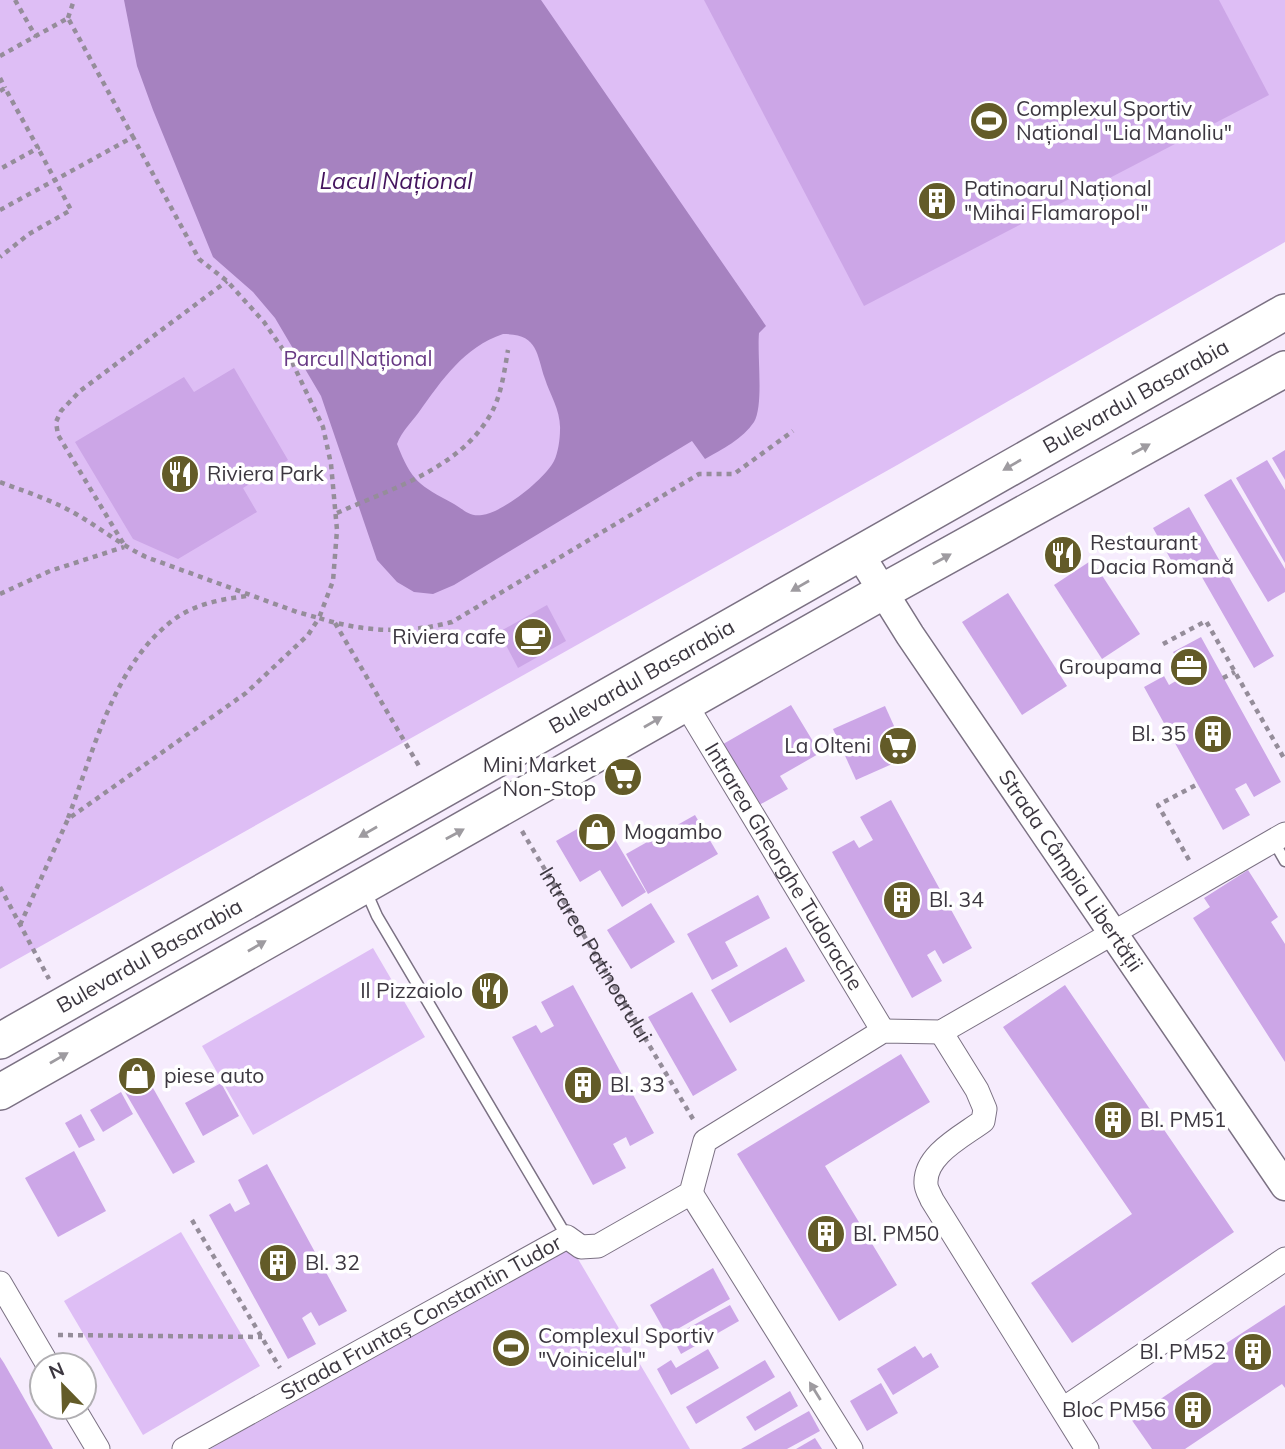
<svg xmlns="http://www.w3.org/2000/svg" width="1285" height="1449" font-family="Mulish,sans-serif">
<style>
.green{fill:#debef5}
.water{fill:#a682c0;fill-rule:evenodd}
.building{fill:#cca6e7}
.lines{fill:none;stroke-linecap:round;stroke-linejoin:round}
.service-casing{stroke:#7b7183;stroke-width:13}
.minor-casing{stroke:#7b7183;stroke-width:25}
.tertiary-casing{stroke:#7b7183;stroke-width:31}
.primary-casing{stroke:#7b7183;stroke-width:38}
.path{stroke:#958d9a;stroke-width:4.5;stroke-dasharray:5 5;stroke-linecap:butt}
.service{stroke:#fff;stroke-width:10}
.minor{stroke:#fff;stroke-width:23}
.tertiary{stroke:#fff;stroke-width:28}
.primary{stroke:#fff;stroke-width:35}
.oneway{fill:#9e9ba0}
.labels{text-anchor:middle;stroke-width:7;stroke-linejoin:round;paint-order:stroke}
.poi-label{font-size:21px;fill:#3c3740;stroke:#fff;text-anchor:start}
.park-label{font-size:21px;fill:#683a85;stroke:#fff}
.street-label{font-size:21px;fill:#3c3740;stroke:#fff}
.water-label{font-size:23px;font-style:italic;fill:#44145e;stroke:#fff}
</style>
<rect width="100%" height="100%" fill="#f6ecfd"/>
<g class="green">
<path d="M0,0H1285V242L899,464L0,969Z"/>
<path d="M373,948L425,1037L253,1135L202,1046Z"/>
<path d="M181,1232L260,1366L143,1435L64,1301Z"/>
<path d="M571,1247L690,1449H210Z"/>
</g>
<path class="water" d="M124,0H541L766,326L759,333C757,356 764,405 754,422C743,439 722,449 705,459L692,441L454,585L433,594L414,592L397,582L377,560L321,396L275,318L253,292L213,257L153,110L137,66ZM503,334C538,334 536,352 545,379C550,395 561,411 560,430C560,439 558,453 554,461C545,479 502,513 482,515C469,517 463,509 454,504C419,485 412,482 397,444C402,431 411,423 419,412C442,380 464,347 503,334Z"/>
<g class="building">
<path d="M704,0H1219L1269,95L864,306Z"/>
<path d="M234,368L288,460L243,488L257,512L178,559L133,539L75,442L184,377L194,392Z"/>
<path d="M1285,450V480L1272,458Z"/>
<path d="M1267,460L1285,490V563L1236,478Z"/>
<path d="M1231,479L1285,569V592L1268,602L1204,495Z"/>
<path d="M1189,507L1274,656L1254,668L1191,558L1175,567L1153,528Z"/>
<path d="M1092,560L1140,634L1102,659L1054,585Z"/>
<path d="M1008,593L1067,686L1022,715L962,622Z"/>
<path d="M547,605L566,641L518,668L499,632Z"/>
<path d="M1201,637L1281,782L1254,797L1246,783L1235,789L1250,815L1223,830L1144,687L1164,676L1169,685L1186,675L1173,652Z"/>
<path d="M791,705L820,753L780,776L788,789L752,809L718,747Z"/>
<path d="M885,706L908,757L856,780L833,729Z"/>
<path d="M891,800L972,948L943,964L935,950L927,955L942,981L912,998L832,852L854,840L859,848L873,840L860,817Z"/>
<path d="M695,815L718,854L648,894L626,854Z"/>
<path d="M593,820L602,836L610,831L646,892L622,907L600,870L580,882L556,841Z"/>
<path d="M1248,870L1278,917L1271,922L1285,944V1062L1193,918L1210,907L1204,898Z"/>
<path d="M758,895L770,918L725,942L738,966L712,980L687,934Z"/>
<path d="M651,903L675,942L631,969L607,930Z"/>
<path d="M786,947L805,981L730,1023L711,990Z"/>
<path d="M573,985L654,1133L630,1146L626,1137L613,1144L626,1168L593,1185L512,1037L536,1025L541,1033L554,1026L541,1002Z"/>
<path d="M1065,985L1234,1232L1072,1343L1031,1283L1132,1214L1003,1027Z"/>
<path d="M692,992L737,1070L693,1096L648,1017Z"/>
<path d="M901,1054L930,1102L825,1166L897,1285L839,1321L737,1154Z"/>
<path d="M145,1074L195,1162L173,1174L122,1087Z"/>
<path d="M221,1083L239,1116L203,1136L185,1103Z"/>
<path d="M121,1092L133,1114L103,1132L90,1110Z"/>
<path d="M81,1114L95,1140L79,1148L65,1123Z"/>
<path d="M74,1151L106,1211L58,1237L25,1178Z"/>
<path d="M267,1164L347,1311L319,1326L311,1312L302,1318L316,1344L288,1359L209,1215L230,1203L235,1212L250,1204L238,1180Z"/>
<path d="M713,1268L730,1299L667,1335L650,1305Z"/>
<path d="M730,1305L739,1321L681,1354L672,1337Z"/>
<path d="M1285,1305V1388L1282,1384L1185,1449H1152L1131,1419L1224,1356L1219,1348Z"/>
<path d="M915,1346L923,1358L931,1353L939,1367L893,1395L877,1369Z"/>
<path d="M708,1349L719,1368L671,1395L657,1369L671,1360L676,1368Z"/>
<path d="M0,1357L4,1363L53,1449H0Z"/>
<path d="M765,1360L775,1377L696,1424L686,1407Z"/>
<path d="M881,1383L898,1413L867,1431L850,1401Z"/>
<path d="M790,1391L798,1406L755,1431L746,1417Z"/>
<path d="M809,1411L820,1431L787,1449H741Z"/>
<path d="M815,1438L822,1449H796Z"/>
</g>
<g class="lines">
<defs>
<g id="service">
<path d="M1273,840L1285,861"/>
<path d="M366,891L377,916L567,1237"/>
</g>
<g id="minor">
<path id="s2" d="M685,703L883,1031"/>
<path d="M941,1032L977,1090L985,1109L983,1121C963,1136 924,1155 926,1184C926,1189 930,1195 932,1200L1087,1449"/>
<path d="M691,1193L851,1449"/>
<path d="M0,1283L48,1365"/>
<path d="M73,1407L98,1449"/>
<path d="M1063,1409L1285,1259"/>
<path id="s3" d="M184,1449L567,1237L581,1247L598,1246L691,1193L705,1141L883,1031L941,1032L1285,834"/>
</g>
<g id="tertiary">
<path id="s4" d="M859,553L910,635L1285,1186"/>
</g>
<g id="primary">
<path id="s5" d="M0,1041L1285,312"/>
<path d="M0,1092L882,592L1285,369"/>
</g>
</defs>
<use href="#service" class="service-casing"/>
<use href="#minor" class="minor-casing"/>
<use href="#tertiary" class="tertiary-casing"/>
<use href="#primary" class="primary-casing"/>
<g class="path">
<path d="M15,0L36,37"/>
<path d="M68,18L74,0"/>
<path d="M0,56L68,18L133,137L55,180L38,148"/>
<path d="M0,78L5,88"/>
<path d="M0,91L5,88L38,148L0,169"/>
<path d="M0,210L55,180L71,210L29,234L0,257"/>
<path d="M0,482C26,492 52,500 76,514C100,528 121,545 146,557L297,612L319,618L333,581L337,530L331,464L323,427L293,364L264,322L227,281L199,259L133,137"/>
<path d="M337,513C390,489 457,470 489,417C501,398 504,373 508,350"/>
<path d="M123,543L58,435L56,422L61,411L80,391L227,281"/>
<path d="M0,594L50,571L124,547"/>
<path d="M335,623L419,766"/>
<path d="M1163,644L1206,621L1285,760"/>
<path d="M1223,678L1235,672"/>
<path d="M68,818C94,751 114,662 176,618C196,604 222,599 247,596"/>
<path id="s1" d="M522,831L693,1119"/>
<path d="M1189,860L1158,805L1198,784"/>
<path d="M0,887L49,979"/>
<path d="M20,925L68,819L246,693L308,635L319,618C363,632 407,634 452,622L699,474H734L793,431"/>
<path d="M192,1220L280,1368"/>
<path d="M58,1335L262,1337"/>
</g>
<use href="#service" class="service"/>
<use href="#minor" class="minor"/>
<use href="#tertiary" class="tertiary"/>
<use href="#primary" class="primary"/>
</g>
<defs><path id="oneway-solid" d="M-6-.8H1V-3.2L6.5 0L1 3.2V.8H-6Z" transform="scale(1.75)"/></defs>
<g class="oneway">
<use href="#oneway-solid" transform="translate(1141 449) rotate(-29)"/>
<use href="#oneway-solid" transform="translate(1012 465) rotate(150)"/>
<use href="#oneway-solid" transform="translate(942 559) rotate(-29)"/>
<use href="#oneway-solid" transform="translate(800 586) rotate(150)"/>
<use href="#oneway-solid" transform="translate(653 722) rotate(-30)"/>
<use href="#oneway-solid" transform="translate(368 832) rotate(150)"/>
<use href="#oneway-solid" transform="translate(455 834) rotate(-29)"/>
<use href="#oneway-solid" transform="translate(257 946) rotate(-30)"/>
<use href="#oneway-solid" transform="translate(59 1058) rotate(-30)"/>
<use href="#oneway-solid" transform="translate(815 1391) rotate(-122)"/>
</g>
<defs>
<symbol id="stadium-disc" viewBox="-11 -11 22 22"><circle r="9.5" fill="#635b28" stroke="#fff"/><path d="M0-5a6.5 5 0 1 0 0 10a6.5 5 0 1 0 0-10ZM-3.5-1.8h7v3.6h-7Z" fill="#fff"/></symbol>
<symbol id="building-disc" viewBox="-11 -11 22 22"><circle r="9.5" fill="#635b28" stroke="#fff"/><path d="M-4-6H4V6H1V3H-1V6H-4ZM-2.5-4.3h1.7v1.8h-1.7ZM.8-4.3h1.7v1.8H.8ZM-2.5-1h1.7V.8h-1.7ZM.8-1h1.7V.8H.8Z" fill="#fff"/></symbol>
<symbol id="restaurant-disc" viewBox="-11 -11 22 22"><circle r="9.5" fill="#635b28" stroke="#fff"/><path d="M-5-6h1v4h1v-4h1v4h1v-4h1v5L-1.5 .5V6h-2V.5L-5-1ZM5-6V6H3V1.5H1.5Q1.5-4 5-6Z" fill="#fff"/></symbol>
<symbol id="cafe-disc" viewBox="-11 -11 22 22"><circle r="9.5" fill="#635b28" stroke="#fff"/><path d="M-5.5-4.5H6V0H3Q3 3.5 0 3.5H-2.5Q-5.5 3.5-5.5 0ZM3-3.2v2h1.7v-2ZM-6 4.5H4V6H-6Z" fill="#fff"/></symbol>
<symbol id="office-disc" viewBox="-11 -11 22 22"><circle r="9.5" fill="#635b28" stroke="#fff"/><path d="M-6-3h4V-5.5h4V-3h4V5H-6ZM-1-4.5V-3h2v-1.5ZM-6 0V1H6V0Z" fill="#fff"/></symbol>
<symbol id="supermarket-disc" viewBox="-11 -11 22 22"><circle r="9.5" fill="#635b28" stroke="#fff"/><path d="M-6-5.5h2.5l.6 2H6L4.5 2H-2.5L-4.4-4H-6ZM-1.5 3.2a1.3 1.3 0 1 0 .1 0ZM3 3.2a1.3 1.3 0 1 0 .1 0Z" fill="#fff"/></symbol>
<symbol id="shop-disc" viewBox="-11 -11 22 22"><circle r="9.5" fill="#635b28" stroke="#fff"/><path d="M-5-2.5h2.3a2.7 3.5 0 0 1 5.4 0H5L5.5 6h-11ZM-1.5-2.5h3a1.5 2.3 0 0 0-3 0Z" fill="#fff"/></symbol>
</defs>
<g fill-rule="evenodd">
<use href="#stadium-disc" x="967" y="99" width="44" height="44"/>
<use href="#building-disc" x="915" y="179" width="44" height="44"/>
<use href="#restaurant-disc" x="158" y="452" width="44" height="44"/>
<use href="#restaurant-disc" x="1041" y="533" width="44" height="44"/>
<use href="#cafe-disc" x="511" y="615" width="44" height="44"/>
<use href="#office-disc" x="1167" y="645" width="44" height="44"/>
<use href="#building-disc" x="1191" y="712" width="44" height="44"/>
<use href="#supermarket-disc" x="876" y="724" width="44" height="44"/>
<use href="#supermarket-disc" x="601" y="755" width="44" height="44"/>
<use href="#shop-disc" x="575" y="810" width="44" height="44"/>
<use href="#building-disc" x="880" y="878" width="44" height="44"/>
<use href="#restaurant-disc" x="468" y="969" width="44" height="44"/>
<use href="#shop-disc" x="115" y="1054" width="44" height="44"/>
<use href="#building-disc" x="561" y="1063" width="44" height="44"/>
<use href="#building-disc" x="1091" y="1098" width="44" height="44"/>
<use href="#building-disc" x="804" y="1212" width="44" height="44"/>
<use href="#building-disc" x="256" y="1241" width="44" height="44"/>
<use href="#stadium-disc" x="489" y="1326" width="44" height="44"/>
<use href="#building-disc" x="1231" y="1330" width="44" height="44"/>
<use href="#building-disc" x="1171" y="1388" width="44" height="44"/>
</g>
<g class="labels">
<g class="poi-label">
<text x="1016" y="116">Complexul Sportiv<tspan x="1016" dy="24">Național "Lia Manoliu"</tspan></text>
<text x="964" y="196">Patinoarul Național<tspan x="964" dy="24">"Mihai Flamaropol"</tspan></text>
<text x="207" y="481">Riviera Park</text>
<text x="1090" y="550">Restaurant<tspan x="1090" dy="24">Dacia Romană</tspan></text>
<text x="506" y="644" text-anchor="end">Riviera cafe</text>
<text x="1162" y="674" text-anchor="end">Groupama</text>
<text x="1186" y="741" text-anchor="end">Bl. 35</text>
<text x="871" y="753" text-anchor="end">La Olteni</text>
<text x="596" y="772" text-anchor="end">Mini Market<tspan x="596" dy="24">Non-Stop</tspan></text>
<text x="624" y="839">Mogambo</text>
<text x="929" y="907">Bl. 34</text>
<text x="463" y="998" text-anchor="end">Il Pizzaiolo</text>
<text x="164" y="1083">piese auto</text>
<text x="610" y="1092">Bl. 33</text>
<text x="1140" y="1127">Bl. PM51</text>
<text x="853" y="1241">Bl. PM50</text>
<text x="305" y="1270">Bl. 32</text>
<text x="538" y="1343">Complexul Sportiv<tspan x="538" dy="24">"Voinicelul"</tspan></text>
<text x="1226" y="1359" text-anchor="end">Bl. PM52</text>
<text x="1166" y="1417" text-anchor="end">Bloc PM56</text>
</g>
<g class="park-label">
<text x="358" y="366">Parcul Național</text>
</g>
<g class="street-label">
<text dy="7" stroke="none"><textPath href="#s5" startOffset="1306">Bulevardul Basarabia</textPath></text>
<text dy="7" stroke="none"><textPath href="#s5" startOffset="738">Bulevardul Basarabia</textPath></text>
<text dy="7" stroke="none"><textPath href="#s2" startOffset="191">Intrarea Gheorghe Tudorache</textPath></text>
<text dy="7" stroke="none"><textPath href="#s4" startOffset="382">Strada Câmpia Libertății</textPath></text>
<text dy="7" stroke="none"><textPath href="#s1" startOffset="144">Intrarea Patinoarului</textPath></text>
<text dy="7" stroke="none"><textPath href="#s5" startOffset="172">Bulevardul Basarabia</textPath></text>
<text dy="7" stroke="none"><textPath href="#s3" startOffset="271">Strada Fruntaș Constantin Tudor</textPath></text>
</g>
<g class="water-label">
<text x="396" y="189">Lacul Național</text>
</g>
</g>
<g transform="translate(63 1386) rotate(337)"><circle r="33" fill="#ffffff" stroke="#b1afb3" stroke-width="2"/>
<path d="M0-5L12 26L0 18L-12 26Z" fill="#635b28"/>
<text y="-10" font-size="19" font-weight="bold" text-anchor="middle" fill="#3c3740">N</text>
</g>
</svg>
